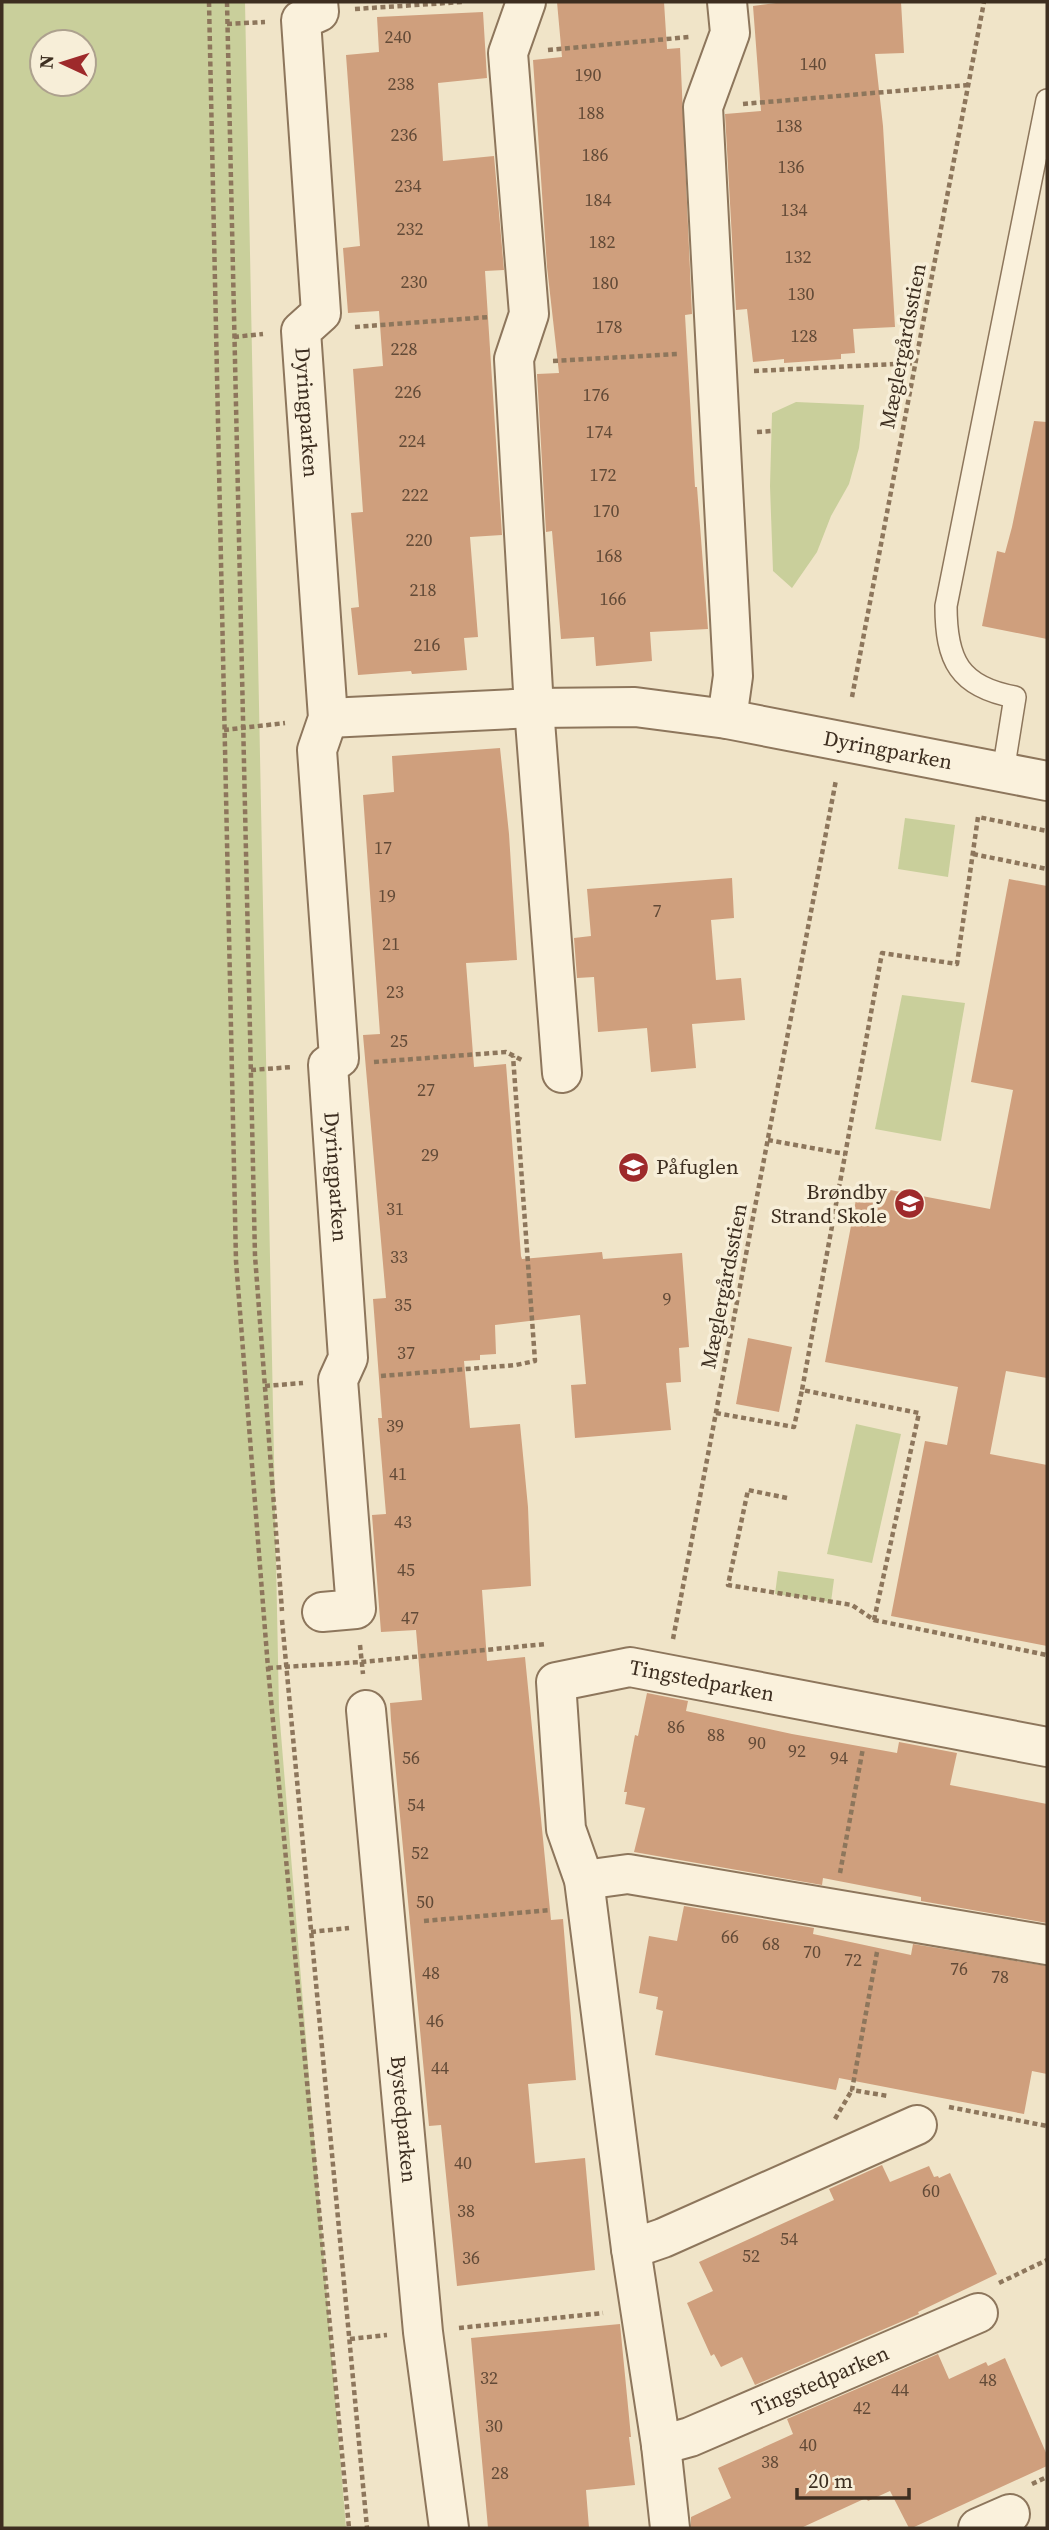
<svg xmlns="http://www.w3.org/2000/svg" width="1049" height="2530" font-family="'Source Serif 4',serif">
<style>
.green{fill:#c9cf9b;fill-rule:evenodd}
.building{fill:#cf9f7d}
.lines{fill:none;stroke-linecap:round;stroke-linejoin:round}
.lane-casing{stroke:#8d765c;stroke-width:24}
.street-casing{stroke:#8d765c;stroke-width:42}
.path{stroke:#8d765c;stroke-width:4.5;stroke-dasharray:5 3.5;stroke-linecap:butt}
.lane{stroke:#faf1dc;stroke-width:21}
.street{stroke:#faf1dc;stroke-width:38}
.labels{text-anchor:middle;stroke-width:7;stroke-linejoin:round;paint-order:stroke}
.number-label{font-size:18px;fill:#624a37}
.street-label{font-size:21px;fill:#3d2e20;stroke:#f7eed8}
.poi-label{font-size:21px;fill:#3d2e20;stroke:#f7eed8;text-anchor:start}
</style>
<rect width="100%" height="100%" fill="#f0e4c8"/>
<g class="green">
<path d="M2,2H245L279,1710L346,2528H2ZM42,42H84V84H42Z"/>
<path d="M796,402L864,405L859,448L849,484L831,516L817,552L792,588L773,571L770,486L772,413Z"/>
<path d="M905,818L955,825L948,877L898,869Z"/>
<path d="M902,995L965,1003L941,1141L875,1129Z"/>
<path d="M856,1424L901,1434L872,1563L827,1554Z"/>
<path d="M778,1571L834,1579L831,1602L775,1594Z"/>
</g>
<g class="building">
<path d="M557,2H664L667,49L680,48L692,314L685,315L695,487H697L708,629L650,632L652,661L596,666L594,637L561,639L552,531L546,532L537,374L559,373L547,267L533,60L562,57Z"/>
<path d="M784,2H901L904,53L875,54L883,126L895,327L853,329L855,353L841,354V359L784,363V359L753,362L747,309L736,310L725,114L761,111L753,6Z"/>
<path d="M483,12L487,78L438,83L443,161L494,156L504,270L485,271L502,535L470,537L478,637L464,638L467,670L412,674L411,671L358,675L351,608L359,607L351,513L363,512L353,369L383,366L379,311L348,313L343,248L360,246L346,55L379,52L377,17Z"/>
<path d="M1034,421L1047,422V639L982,626L997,551L1005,553L1012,527Z"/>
<path d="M500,748L509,834L517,960L466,963L474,1067L506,1064L521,1256L522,1259L602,1252L603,1259L682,1253L689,1347L679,1348L681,1382L666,1383L671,1430L575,1438L571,1385L586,1384L580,1315L495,1325L496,1354L480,1355V1360L464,1361L470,1428L520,1424L528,1507L531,1586L482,1590L487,1661L525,1657L551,1920L563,1919L576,2080L528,2084L535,2163L585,2158L595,2270L457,2286L441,2125L429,2126L391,1720L390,1703L422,1700L416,1630L381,1632L372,1515L386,1514L378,1418H382L373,1299L386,1298L363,1035L380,1034L363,795L394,792L392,756Z"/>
<path d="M732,878L734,918L711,920L716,980L741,978L745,1020L692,1024L696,1068L651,1072L647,1028L598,1032L594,977L577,978L574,938L591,936L587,889Z"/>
<path d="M1009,879L1047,886V1378L1006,1371L990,1454L1047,1465V1646L891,1616L925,1441L947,1445L958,1387L825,1362L859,1184L990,1209L1013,1090L971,1082Z"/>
<path d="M748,1338L792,1347L779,1412L736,1404Z"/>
<path d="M647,1693L688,1701L686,1711L792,1734L897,1753L899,1742L957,1753L950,1785L1047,1804V1923L921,1901V1897L823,1878L822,1885L634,1852L645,1808L625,1804L627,1792H624L635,1735L638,1736Z"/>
<path d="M684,1906L814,1928L813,1934L911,1955L913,1944L1047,1966V2074L1032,2071L1024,2114L839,2078L836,2090L655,2055L663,2011L656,2009L658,1997L639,1993L649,1936L677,1941Z"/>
<path d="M882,2165L890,2182L929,2166L934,2177L938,2176L939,2178L950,2173L997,2274L918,2312L919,2314L755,2385L742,2357L721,2367L714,2354L711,2356L687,2303L713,2291L699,2262L834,2200L829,2189Z"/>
<path d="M620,2324L631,2437H629L635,2485L586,2490L589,2528H488L471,2338Z"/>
<path d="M938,2354L949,2379L986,2362L988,2366L1005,2358L1047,2455V2466L912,2528H909L890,2491L868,2501L866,2498L801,2528H691V2517L731,2498L718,2468L793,2434L787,2419Z"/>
</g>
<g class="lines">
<defs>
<path id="lane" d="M1003,772L1015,697C959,687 946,660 946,606L1047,100"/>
<g id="street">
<path id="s1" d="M318,2L319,12L301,20L321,313L301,331L328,718L317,750L339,1058L328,1065L348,1358L338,1380L356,1609L322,1612"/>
<path d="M526,2L508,53L529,314L514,359L534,708L562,1073"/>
<path id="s2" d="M328,718L534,708L635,707L727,719L1047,781"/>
<path d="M727,719L733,676L703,107L730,33L727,2"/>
<path id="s3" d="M366,1710L423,2332L449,2528"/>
<path d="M584,1880L628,1874L1047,1945"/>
<path d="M631,2249L663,2238L917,2125"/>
<path id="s4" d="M661,2445L690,2437L978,2313"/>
<path id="s5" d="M670,2528L661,2445L631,2249L584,1880L566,1829L556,1682L630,1667L1047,1747"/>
<path d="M978,2528L1010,2514"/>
</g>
</defs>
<use href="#lane" class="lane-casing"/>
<use href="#street" class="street-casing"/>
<g class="path">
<path d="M209,2L236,1261L268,1668L349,2528"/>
<path d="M227,2L255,1256L282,1611"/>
<path d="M355,9L462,2"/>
<path d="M227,24L265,22"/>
<path d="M548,50L689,37"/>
<path d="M743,104L968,85"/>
<path d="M355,327L489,317"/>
<path d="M234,337L263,334"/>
<path d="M553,361L677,354"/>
<path d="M754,371L915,363"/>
<path d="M757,432L772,431"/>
<path d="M852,697L984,2"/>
<path d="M224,730L285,723"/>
<path d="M973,854L1047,869"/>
<path d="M374,1062L506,1052L524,1061"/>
<path d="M251,1070L292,1067"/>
<path d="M768,1140L845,1154"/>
<path d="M381,1376L516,1365L535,1361L513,1056"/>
<path d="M265,1386L303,1383"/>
<path d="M716,1413L794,1427L802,1390"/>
<path d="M787,1498L748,1490L728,1585L852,1605L874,1620L1047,1655"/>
<path d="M282,1620L367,2528"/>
<path d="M874,1620L919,1413L802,1390L882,953L957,964L978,817L1047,831"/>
<path d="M673,1639L836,780"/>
<path d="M360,1645L363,1674"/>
<path d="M268,1668L362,1662L546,1644"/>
<path d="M840,1873L863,1748"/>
<path d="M424,1921L551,1910"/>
<path d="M311,1932L349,1928"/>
<path d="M877,1952L852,2090L888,2096"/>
<path d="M949,2107L1047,2126"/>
<path d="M835,2119L852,2090"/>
<path d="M999,2283L1047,2260"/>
<path d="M459,2328L603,2313"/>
<path d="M350,2339L387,2335"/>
<path d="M1032,2484L1047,2477"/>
</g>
<use href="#lane" class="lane"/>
<use href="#street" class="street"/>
</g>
<defs>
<symbol id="school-disc" viewBox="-11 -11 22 22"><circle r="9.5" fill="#9e2a2b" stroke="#f7eed8"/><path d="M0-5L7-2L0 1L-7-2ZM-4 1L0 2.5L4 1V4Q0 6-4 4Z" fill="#fff"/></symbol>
</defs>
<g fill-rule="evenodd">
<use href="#school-disc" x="616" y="1150" width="35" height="35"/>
<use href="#school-disc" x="892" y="1186" width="35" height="35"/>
</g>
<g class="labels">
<g class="number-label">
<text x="398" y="43">240</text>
<text x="813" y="70">140</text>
<text x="588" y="81">190</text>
<text x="401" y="90">238</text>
<text x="591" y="119">188</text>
<text x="789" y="132">138</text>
<text x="404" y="141">236</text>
<text x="595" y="161">186</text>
<text x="791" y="173">136</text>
<text x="408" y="192">234</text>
<text x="598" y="206">184</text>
<text x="794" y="216">134</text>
<text x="410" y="235">232</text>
<text x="602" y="248">182</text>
<text x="798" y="263">132</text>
<text x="414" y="288">230</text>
<text x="605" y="289">180</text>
<text x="801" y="300">130</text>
<text x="609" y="333">178</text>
<text x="804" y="342">128</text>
<text x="404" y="355">228</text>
<text x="408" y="398">226</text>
<text x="596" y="401">176</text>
<text x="599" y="438">174</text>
<text x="412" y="447">224</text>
<text x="603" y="481">172</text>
<text x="415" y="501">222</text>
<text x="606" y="517">170</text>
<text x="419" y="546">220</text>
<text x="609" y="562">168</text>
<text x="423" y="596">218</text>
<text x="613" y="605">166</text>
<text x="427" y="651">216</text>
<text x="383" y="854">17</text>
<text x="387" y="902">19</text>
<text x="657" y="917">7</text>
<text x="391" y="950">21</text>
<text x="395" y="998">23</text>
<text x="399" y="1047">25</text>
<text x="426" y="1096">27</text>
<text x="430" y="1161">29</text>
<text x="395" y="1215">31</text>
<text x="399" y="1263">33</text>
<text x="667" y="1305">9</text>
<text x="403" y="1311">35</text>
<text x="406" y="1359">37</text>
<text x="395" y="1432">39</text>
<text x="398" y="1480">41</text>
<text x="403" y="1528">43</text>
<text x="406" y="1576">45</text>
<text x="410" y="1624">47</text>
<text x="676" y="1733">86</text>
<text x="716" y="1741">88</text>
<text x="757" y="1749">90</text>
<text x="797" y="1757">92</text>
<text x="411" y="1764">56</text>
<text x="839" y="1764">94</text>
<text x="416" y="1811">54</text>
<text x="420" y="1859">52</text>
<text x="425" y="1908">50</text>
<text x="730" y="1943">66</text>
<text x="771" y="1950">68</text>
<text x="812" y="1958">70</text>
<text x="853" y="1966">72</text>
<text x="959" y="1975">76</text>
<text x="431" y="1979">48</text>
<text x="1000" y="1983">78</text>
<text x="435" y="2027">46</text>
<text x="440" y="2074">44</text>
<text x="463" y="2169">40</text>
<text x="931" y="2197">60</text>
<text x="466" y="2217">38</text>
<text x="789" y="2245">54</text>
<text x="751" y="2262">52</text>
<text x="471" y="2264">36</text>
<text x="489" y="2384">32</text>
<text x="988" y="2386">48</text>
<text x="900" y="2396">44</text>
<text x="862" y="2414">42</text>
<text x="494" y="2432">30</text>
<text x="808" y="2451">40</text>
<text x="770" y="2468">38</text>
<text x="500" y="2479">28</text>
</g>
<g class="street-label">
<text transform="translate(903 346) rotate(-79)" y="7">Mæglergårdsstien</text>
<text dy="7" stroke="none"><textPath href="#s1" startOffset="432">Dyringparken</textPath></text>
<text dy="7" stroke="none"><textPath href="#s2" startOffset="564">Dyringparken</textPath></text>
<text dy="7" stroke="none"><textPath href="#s1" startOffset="1206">Dyringparken</textPath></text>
<text transform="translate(724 1286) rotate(-79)" y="7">Mæglergårdsstien</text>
<text dy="7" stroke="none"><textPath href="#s5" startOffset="1004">Tingstedparken</textPath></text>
<text dy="7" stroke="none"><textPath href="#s3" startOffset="411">Bystedparken</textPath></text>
<text dy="7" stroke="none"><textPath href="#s4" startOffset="172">Tingstedparken</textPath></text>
</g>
<g class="poi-label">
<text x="656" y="1174">Påfuglen</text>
<text x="887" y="1199" text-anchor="end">Brøndby<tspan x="887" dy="24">Strand Skole</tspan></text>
</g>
</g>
<rect width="1049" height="2530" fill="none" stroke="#3d2e20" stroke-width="7"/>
<g transform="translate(63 63) rotate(274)"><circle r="33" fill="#f7eed8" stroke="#ada18e" stroke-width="2"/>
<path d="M0-5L12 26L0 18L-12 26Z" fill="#9e2a2b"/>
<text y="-10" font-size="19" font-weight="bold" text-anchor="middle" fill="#3d2e20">N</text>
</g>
<path d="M797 2488v10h112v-10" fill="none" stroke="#3d2e20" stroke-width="3.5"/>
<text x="808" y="2488" font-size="21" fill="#3d2e20" stroke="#f7eed8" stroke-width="5" paint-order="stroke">20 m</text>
</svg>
